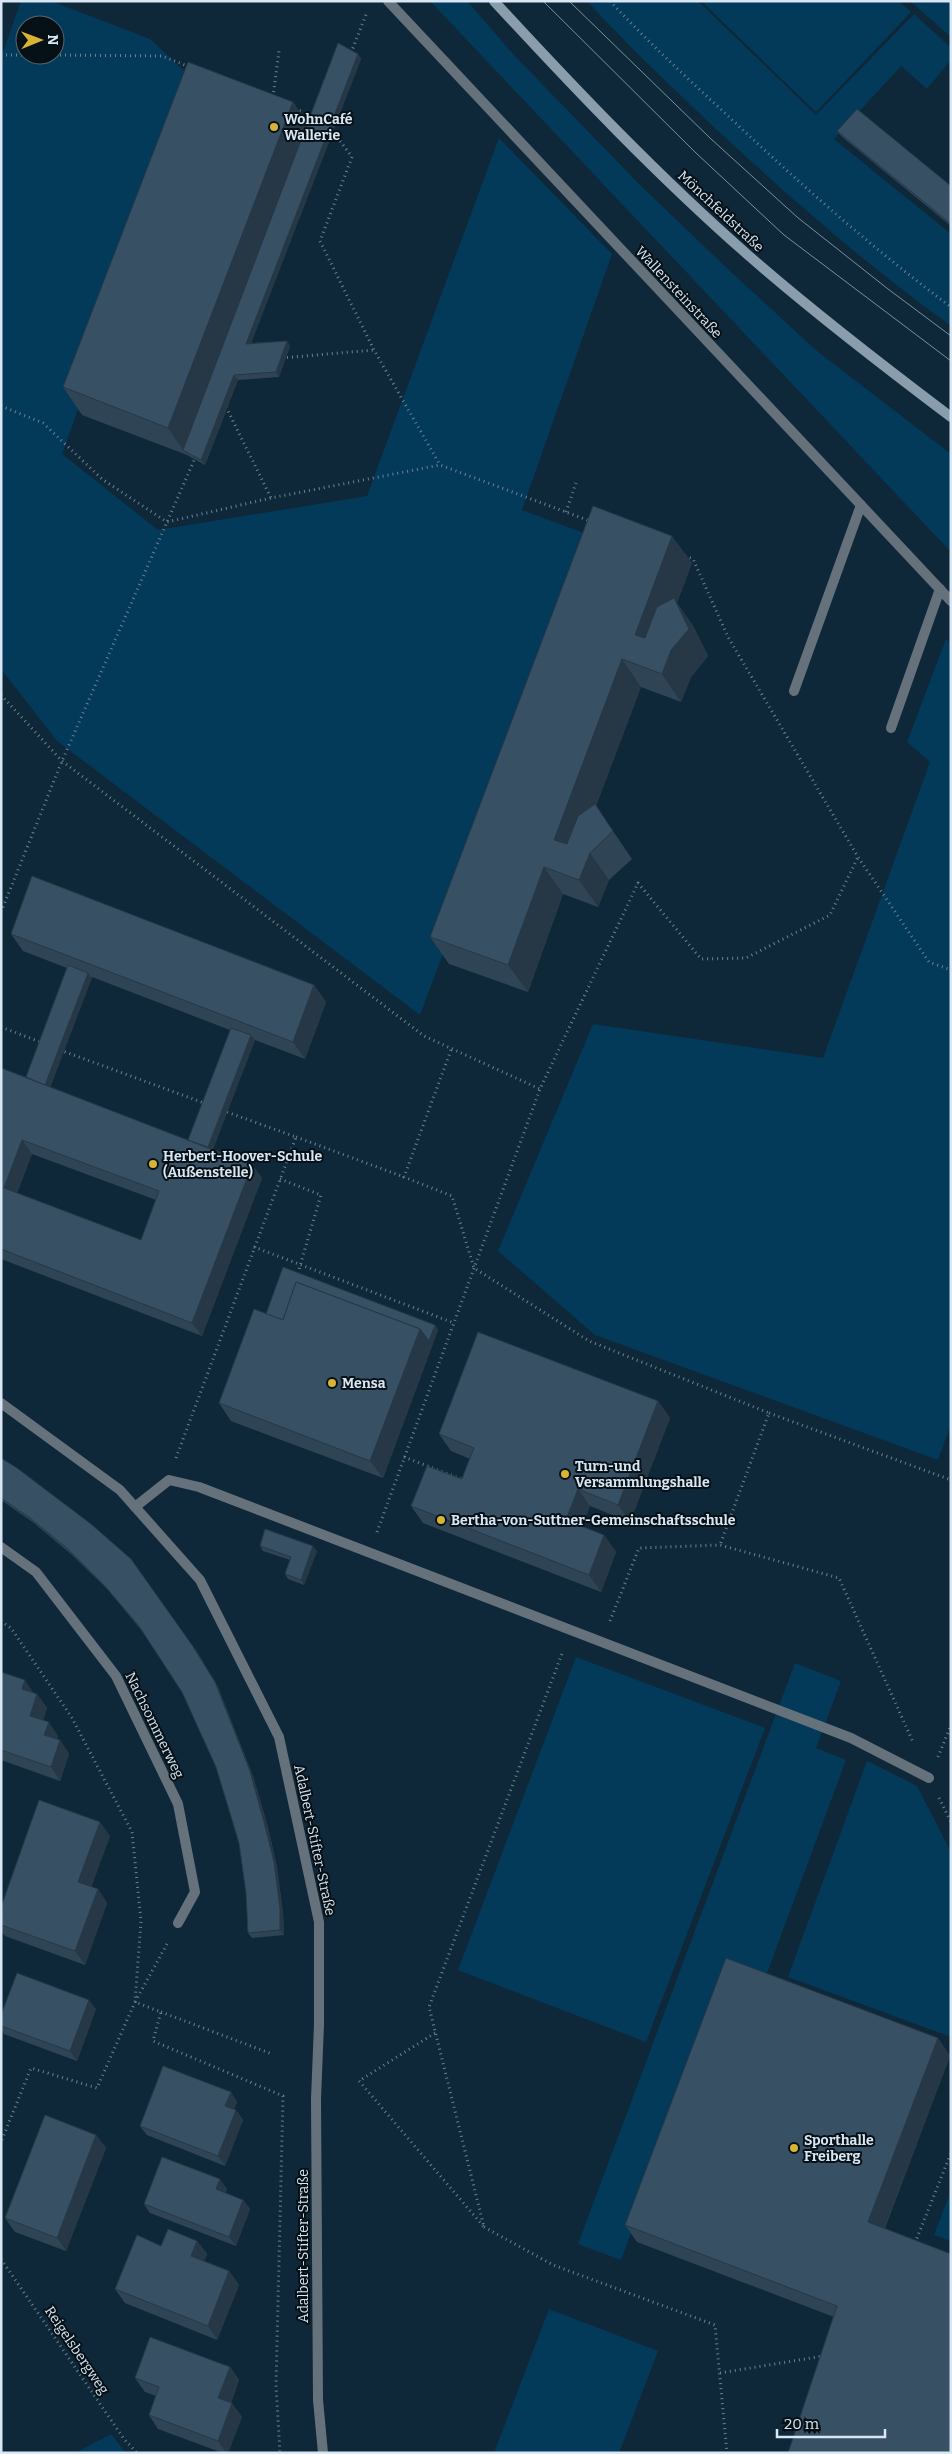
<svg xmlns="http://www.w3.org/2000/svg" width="952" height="2454" font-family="Bitter,serif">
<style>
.green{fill:#033959;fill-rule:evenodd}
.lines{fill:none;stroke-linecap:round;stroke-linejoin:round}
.path{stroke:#6c818f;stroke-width:3;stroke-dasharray:1 4;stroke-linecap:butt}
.lane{stroke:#66727b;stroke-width:10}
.street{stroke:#66727b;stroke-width:10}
.secondary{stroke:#8a9dac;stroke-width:10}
.tram{stroke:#7a8e9c;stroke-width:1}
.wall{fill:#2f4556;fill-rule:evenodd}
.shaded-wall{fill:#263846}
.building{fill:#375064;stroke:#263846;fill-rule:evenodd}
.poi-dot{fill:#d9b334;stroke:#061017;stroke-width:2}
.labels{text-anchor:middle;stroke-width:4;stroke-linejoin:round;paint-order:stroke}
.poi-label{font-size:14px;font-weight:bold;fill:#d8e7f3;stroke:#061017;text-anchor:start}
.street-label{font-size:14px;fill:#d8e7f3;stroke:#061017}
</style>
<rect width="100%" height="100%" fill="#0f2839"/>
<g class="green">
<path d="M21,1H51L150,39L196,82L62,454L158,530L367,496L499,138L612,254L522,510L600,539L420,1015L57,741L1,669V57ZM25,25H55V55H25Z"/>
<path d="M430,1H467L514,55L641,186L729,270L817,351L951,454V552Z"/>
<path d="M587,1H698L816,115L914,14L951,48V60L927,89L901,66L834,139L951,234V326C868,266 791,199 716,129C672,87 628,46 587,1Z"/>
<path d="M701,1H899L911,12L816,112Z"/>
<path d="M910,1H951V37Z"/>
<path d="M946,639L951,645V1424L938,1460L595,1335L498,1251L593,1024L823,1058L930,762L907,742Z"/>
<path d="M576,1657L765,1728L646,2042L458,1970Z"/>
<path d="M795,1663L841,1681L816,1748L846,1760L766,1976L732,1963L621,2260L578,2244Z"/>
<path d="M867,1761L917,1786L951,1852V2037L788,1977Z"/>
<path d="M951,2190V2241L934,2235Z"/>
<path d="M549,2309L658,2351L619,2453H494Z"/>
<path d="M111,2434L126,2453H75Z"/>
</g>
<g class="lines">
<g class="path">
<path d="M610,1C647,41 687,78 727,115C798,182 872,248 951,307"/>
<path d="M351,53L367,12"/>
<path d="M1,55H25"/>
<path d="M55,55L162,56L190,67"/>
<path d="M273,97L279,51"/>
<path d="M295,109L313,115"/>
<path d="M331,129L352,157L320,241L374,350L440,465"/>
<path d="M282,358L374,350"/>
<path d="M1,406L43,423L102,479L167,522L271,498L440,465L590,521"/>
<path d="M226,407L271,498"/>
<path d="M566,512L576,483"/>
<path d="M685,556L693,559L728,637L858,857L929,962L951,970"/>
<path d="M1,695L62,761L424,1036L540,1089"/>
<path d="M1,912L62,761L196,456"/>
<path d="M1,1027L43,1043"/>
<path d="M60,1050L204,1103"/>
<path d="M451,1050L404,1177L452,1196L474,1268L589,1341L769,1413L720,1545"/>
<path d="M296,1137L404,1177"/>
<path d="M280,1179L321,1195L297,1276"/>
<path d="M254,1247L454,1323"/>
<path d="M769,1413L951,1480"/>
<path d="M404,1457L464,1480"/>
<path d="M176,1458L296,1137L224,1111"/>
<path d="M377,1532L540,1089L638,883L701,959L746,958L830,915L858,857"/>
<path d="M1,1621L11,1628L72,1718L132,1832L141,1921L135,2002L97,2088L31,2068L1,2142"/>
<path d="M610,1621L639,1548L720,1545L839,1578L913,1742"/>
<path d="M938,1757L951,1725"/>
<path d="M939,1798L951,1822"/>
<path d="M167,1944L135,2002L161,2012L153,2041L283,2096L276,2385L280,2453"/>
<path d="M161,2012L272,2054"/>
<path d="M435,2033L359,2081L484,2227L429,2007L563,1651"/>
<path d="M484,2227L553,2265L715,2325L727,2453"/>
<path d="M915,2243L951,2153"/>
<path d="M1,2259L124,2439L137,2453"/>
<path d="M720,2373L823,2356"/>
</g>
<g class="lane">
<path d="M794,691L861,505"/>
<path d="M891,728L940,589"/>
<path d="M135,1507L169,1480L199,1487L851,1738L929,1778"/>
</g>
<g class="street">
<path d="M388,1L951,601"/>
<path d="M1,1403L120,1490L200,1580L279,1737L319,1922V2024L316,2099L318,2400L323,2453"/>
<path d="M1,1547L36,1572L116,1676L178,1804L195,1892L178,1923"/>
</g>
<path class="secondary" d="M494,1C575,89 658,176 748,255C813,312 882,365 951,417"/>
<g class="tram">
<path d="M543,1L696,153L784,235L951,361"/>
<path d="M569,1L710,138L797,217L888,289L951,336"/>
</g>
</g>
<g class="wall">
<path d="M358,54L361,59L251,343L287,341L290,346L279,377L238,380L205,465L187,455L82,415L63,387L293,102L307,123Z"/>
<path d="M837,131L951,186V226L841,136Z"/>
<path d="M593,506L692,563L677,603L693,626L708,656L691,677L681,702L641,687L596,806L632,859L609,880L598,907L563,894L528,992L449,964L430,937Z"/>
<path d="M11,934L314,985L326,1002L305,1059L255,1040L213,1149L252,1165L262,1178L202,1336L1,1259V1068L26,1077L67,968L23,951ZM92,977L230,1030L188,1140L50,1087ZM32,1154L156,1200L141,1240L17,1193Z"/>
<path d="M266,1314L435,1325L438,1330L383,1478L231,1421L219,1403Z"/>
<path d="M658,1401L670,1418L630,1522L590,1506L582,1526L604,1535L616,1552L601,1592L423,1523L411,1506L462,1479L470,1459L451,1451L439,1434Z"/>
<path d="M1,1458L196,1650L218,1687L253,1776L268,1827L277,1867L283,1913L284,1935L252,1938L248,1933L246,1893L239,1843L216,1767L182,1692L141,1630L108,1590L71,1554L34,1523L1,1500Z"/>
<path d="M260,1546L317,1551L304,1585L288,1579L285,1574L290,1560L263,1551Z"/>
<path d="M1,1672L34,1693L37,1694L47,1708L43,1720L58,1736L57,1739L60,1740L69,1754L60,1781L1,1760Z"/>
<path d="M110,1836L91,1887L98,1889L107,1903L85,1965L5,1936L1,1931V1925Z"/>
<path d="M96,2009L77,2061L4,2034L1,2029V2015Z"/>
<path d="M938,2038L950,2056L885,2228L834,2317L637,2242L625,2225Z"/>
<path d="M231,2092L237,2102L234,2109L236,2110L243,2120L225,2166L147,2135L140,2126Z"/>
<path d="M96,2135L106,2148L66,2251L15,2232L5,2218Z"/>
<path d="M227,2189L225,2193L243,2200L250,2209L236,2246L150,2213L144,2204Z"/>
<path d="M197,2241L207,2254L204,2261L229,2271L239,2285L217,2340L125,2303L115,2289L161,2246Z"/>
<path d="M230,2367L239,2380L231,2403L242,2417L228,2453H223L158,2429L149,2415L156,2396L145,2392L135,2378Z"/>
</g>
<g class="shaded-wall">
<path d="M358,54L361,59L249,349L246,344Z"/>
<path d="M293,102L312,130L183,450L168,428Z"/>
<path d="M287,341L290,346L279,377L276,372Z"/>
<path d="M234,375L238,380L205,465L201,460Z"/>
<path d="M672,536L692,563L677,603L693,626L708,656L691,677L681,702L635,635Z"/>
<path d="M622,659L641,687L596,806L632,859L613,831L573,867L554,840Z"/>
<path d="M590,853L609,880L598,907L579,880Z"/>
<path d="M544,867L563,894L528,992L508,965Z"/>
<path d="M88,973L92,978L47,1096L43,1091Z"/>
<path d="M314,985L326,1002L305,1059L293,1042Z"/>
<path d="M251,1035L255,1040L209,1158L206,1153Z"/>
<path d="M22,1140L32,1154L13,1202L4,1188Z"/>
<path d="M252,1165L262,1178L202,1336L192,1323Z"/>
<path d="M435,1325L438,1330L383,1478L370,1461L420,1329Z"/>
<path d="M658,1401L670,1418L630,1522L618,1505Z"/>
<path d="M578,1489L590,1506L578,1537L566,1520Z"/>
<path d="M604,1535L616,1552L601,1592L589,1575Z"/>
<path d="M313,1546L317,1551L304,1585L301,1580Z"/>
<path d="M196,1650L218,1687L253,1776L268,1827L277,1867L283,1913L284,1935L280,1930Z"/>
<path d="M25,1680L34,1694L22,1689Z"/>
<path d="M37,1694L47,1708L40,1730L30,1716Z"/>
<path d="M49,1722L58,1736L54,1749L44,1735Z"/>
<path d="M60,1740L69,1754L60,1781L51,1767Z"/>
<path d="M100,1822L110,1836L88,1896L78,1882Z"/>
<path d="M98,1889L107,1903L85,1965L75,1951Z"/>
<path d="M89,2000L96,2009L77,2061L70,2051Z"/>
<path d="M938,2038L950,2056L880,2239L868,2222Z"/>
<path d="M231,2092L237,2102L232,2115L225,2106Z"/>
<path d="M236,2110L243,2120L225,2166L218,2156Z"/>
<path d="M96,2135L106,2148L66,2251L57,2238Z"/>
<path d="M220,2179L227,2189L223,2199L216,2189Z"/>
<path d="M243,2200L250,2209L236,2246L229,2237Z"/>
<path d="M197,2241L207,2254L201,2270L191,2256Z"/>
<path d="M229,2271L239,2285L217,2340L208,2326Z"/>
<path d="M230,2367L239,2380L228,2411L218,2398Z"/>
<path d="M232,2403L242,2417L228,2453H226L218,2441Z"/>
</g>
<g class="building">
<path d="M338,43L358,54L246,344L287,341L276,372L234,375L201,460L183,450Z"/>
<path d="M188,62L293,102L168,428L63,387Z"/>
<path d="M857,109L951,186V224L837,131Z"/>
<path d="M593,506L672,536L635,635L645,638L657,607L674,598L689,629L671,650L662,674L622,659L554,840L567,844L578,816L595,804L613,831L590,853L579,880L544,867L508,965L430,937Z"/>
<path d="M32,876L314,985L293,1042L11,934Z"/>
<path d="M68,965L88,973L45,1085L26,1077Z"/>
<path d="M231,1028L251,1035L208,1147L188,1140Z"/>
<path d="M1,1068L252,1165L192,1323L1,1249ZM22,1140L159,1191L141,1240L4,1188Z"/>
<path d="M283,1267L435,1325L429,1341L420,1329L296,1282L283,1320L266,1314Z"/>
<path d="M296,1282L420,1329L370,1461L219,1403L254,1309L283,1320Z"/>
<path d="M478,1332L658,1401L618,1505L578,1489L566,1520L604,1535L589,1575L411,1506L427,1466L462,1479L466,1468L474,1448L439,1434Z"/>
<path d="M1,1458L17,1468L91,1524L131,1559L192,1645L215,1682L250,1771L264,1822L274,1862L280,1908V1930L248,1933L246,1893L239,1843L216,1767L182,1692L139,1626L104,1585L68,1549L30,1518L1,1498Z"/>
<path d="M265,1529L313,1546L301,1580L285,1574L291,1557L260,1546Z"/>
<path d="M1,1672L25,1680L22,1689L37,1694L30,1716L49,1722L44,1735L60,1740L51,1767L1,1750Z"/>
<path d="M39,1800L100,1822L78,1882L98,1889L75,1951L1,1925V1907Z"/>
<path d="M726,1958L938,2038L868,2222L951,2254V2453H788L837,2306L625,2225Z"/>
<path d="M17,1973L89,2000L70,2051L1,2026V2015Z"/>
<path d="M163,2066L231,2092L225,2106L236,2110L218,2156L140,2126Z"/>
<path d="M45,2115L96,2135L57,2238L5,2218Z"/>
<path d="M162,2157L220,2179L216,2189L243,2200L229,2237L144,2204Z"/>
<path d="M168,2229L197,2241L191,2256L229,2271L208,2326L115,2289L137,2235L161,2246Z"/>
<path d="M150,2337L230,2367L218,2398L232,2403L218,2441L149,2415L159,2387L135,2378Z"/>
</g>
<g class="poi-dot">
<circle cx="274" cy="127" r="5"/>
<circle cx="153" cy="1164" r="5"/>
<circle cx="332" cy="1383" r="5"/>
<circle cx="565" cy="1474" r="5"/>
<circle cx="441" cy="1520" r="5"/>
<circle cx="794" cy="2148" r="5"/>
</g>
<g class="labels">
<g class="poi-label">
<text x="284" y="124">WohnCafé<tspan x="284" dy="16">Wallerie</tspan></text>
<text x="163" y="1161">Herbert-Hoover-Schule<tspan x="163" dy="16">(Außenstelle)</tspan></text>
<text x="342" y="1388">Mensa</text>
<text x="575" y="1471">Turn-und<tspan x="575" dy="16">Versammlungshalle</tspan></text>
<text x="451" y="1525">Bertha-von-Suttner-Gemeinschaftsschule</text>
<text x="804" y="2145">Sporthalle<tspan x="804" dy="16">Freiberg</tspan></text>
</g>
<g class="street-label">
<text transform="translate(721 211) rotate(43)" y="5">Mönchfeldstraße</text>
<text transform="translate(679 292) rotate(47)" y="5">Wallensteinstraße</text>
<text transform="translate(155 1725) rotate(64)" y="5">Nachsommerweg</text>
<text transform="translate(315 1840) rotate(78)" y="5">Adalbert-Stifter-Straße</text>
<text transform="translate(303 2246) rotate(-90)" y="5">Adalbert-Stifter-Straße</text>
<text transform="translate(77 2350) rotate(56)" y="5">Reigelsbergweg</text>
</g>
</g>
<rect width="952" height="2454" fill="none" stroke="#d8e7f3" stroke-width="5"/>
<g transform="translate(40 40) rotate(89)"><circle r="24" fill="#061017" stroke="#5a666f"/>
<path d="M0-4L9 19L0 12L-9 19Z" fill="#d9b334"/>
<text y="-8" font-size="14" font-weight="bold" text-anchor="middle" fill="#d8e7f3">N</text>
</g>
<path d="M777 2429v8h108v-8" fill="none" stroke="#d8e7f3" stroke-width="2.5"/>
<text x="784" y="2429" font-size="15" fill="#d8e7f3" stroke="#061017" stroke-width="4" paint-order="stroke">20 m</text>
</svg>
